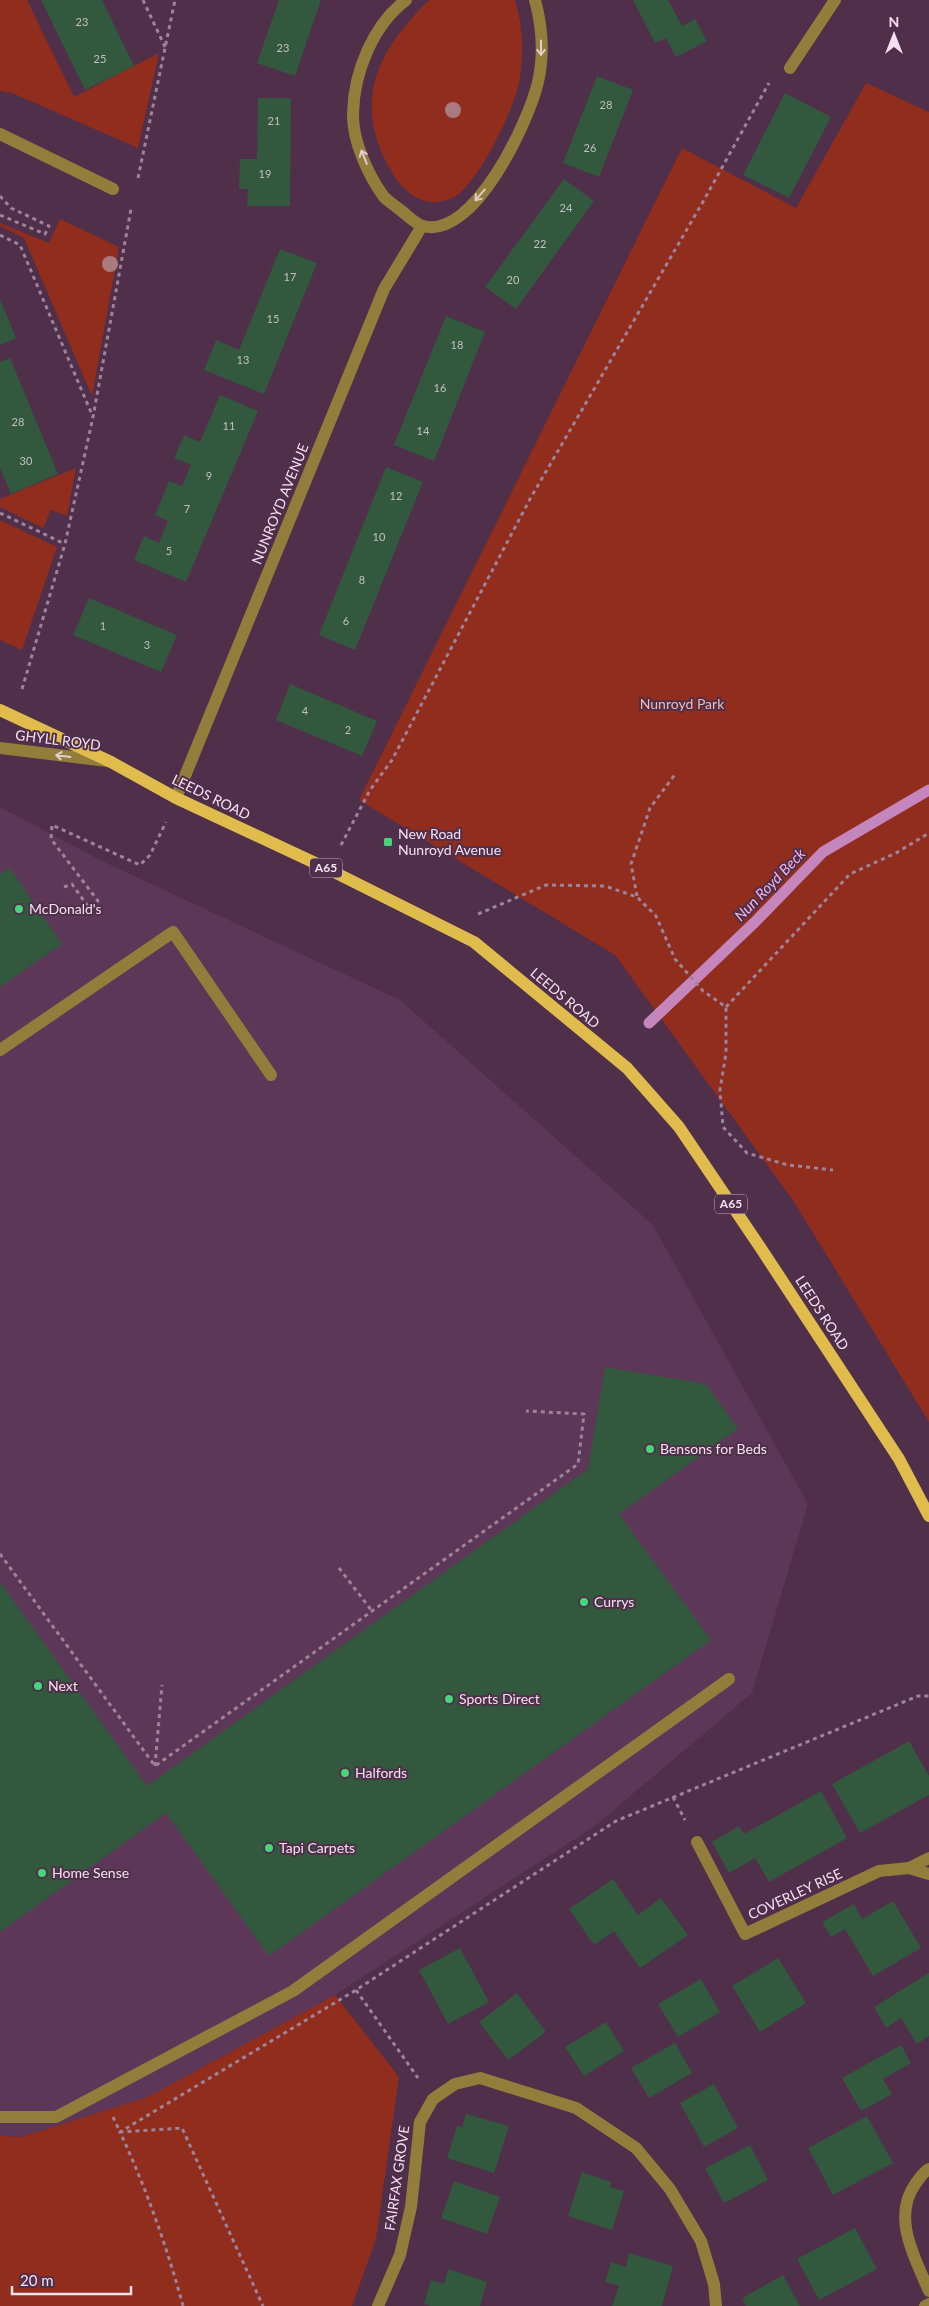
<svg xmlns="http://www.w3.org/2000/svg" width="929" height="2306" font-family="Lato,sans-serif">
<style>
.built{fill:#5c3757}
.green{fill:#902d1d}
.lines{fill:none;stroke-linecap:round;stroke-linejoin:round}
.stream{stroke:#c586bd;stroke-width:11}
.building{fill:#32583d}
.path{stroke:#9e849a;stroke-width:3;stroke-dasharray:4 4;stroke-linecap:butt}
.minor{stroke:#927d3b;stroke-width:12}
.major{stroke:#dfbc4c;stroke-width:12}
.tree{fill:#a97b81}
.oneway{stroke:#e1cccd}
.poi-dot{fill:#43d77b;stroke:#4f2f4a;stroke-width:2}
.labels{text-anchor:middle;stroke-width:4;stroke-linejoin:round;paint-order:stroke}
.number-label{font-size:11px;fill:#c4bec4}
.shield{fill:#4f2f4a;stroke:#c3abbf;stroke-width:1}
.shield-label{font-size:12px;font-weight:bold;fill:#f5e0f1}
.street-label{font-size:14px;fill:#f5e0f1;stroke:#4f2f4a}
.park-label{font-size:14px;fill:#f2baae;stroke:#4f2f4a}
.poi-label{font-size:14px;fill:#f5e0f1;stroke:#4f2f4a;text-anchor:start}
.water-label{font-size:15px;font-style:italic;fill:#f3b4e9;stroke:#4f2f4a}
</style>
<rect width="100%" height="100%" fill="#4f2f4a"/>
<path class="built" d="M0,807L102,861L400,1000L653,1225L808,1504L752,1693L595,1826L335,1995L148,2097L21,2137L0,2136Z"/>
<g class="green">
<path d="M0,0H27L74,97L159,53L138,148L12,93L0,91Z"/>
<path d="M430,0H515C523,26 525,60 518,87C510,117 483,172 460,193C453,199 440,203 431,202C416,201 400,187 393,174C360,121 366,72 406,25C414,16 421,6 430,0Z"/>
<path d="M866,83L929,112V1422L794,1202L615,955L359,800L682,148L796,208Z"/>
<path d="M60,219L119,247L92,396L24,238L0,226V223L49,243Z"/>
<path d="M76,468L67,516L51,510L43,528L0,507V499Z"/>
<path d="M0,520L57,547L22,650L0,640Z"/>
<path d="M335,1995L399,2077L376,2239L352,2306H0V2136L21,2137L148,2097Z"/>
</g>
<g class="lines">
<path class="stream" d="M649,1023L755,922L823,852L929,790"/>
</g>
<g class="building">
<path d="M41,0H102L134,66L85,90Z"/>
<path d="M279,0H321L295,76L257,63Z"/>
<path d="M633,0H668L682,26L695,19L707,41L676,57L666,38L655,43Z"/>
<path d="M597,76L633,90L599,177L563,163Z"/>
<path d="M785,93L831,117L789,198L743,175Z"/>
<path d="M258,98H291L290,206H247L248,189H239L240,159H257Z"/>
<path d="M564,179L594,201L516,309L485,287Z"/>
<path d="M280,249L317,263L264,394L204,370L216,340L239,350Z"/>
<path d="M0,299L16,338L0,345Z"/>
<path d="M446,316L485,332L434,461L394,445Z"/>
<path d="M10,358L58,474L11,494L0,468V362Z"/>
<path d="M220,395L258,411L186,582L134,560L144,536L159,543L168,521L155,515L169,481L182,486L191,465L174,458L184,435L200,442Z"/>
<path d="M386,467L423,482L355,650L319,635Z"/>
<path d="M89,598L177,635L161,672L73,635Z"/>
<path d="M290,684L377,721L362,756L276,720Z"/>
<path d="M10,868L62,944L0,987V874Z"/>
<path d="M605,1367L706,1384L738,1429L619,1514L711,1640L269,1956L166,1813L0,1932V1582L147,1786L588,1469Z"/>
<path d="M909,1741L929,1776V1795L860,1833L832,1784Z"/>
<path d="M821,1791L847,1838L769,1882L755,1858L729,1873L712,1842L739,1826L744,1834Z"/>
<path d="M613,1879L638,1915L661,1898L688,1935L640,1968L614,1931L594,1945L569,1909Z"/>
<path d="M893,1901L921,1948L873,1976L845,1929L831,1937L822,1922L854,1904L862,1919Z"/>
<path d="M460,1948L489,2002L448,2024L419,1970Z"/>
<path d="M778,1958L806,2003L760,2032L732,1986Z"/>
<path d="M929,1973V2036L917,2044L901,2018L886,2028L874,2007Z"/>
<path d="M701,1979L720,2012L678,2037L658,2004Z"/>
<path d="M517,1993L546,2032L508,2060L479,2022Z"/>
<path d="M606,2022L624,2051L584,2076L565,2047Z"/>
<path d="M675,2043L692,2073L649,2098L631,2068Z"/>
<path d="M901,2045L911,2063L883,2079L892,2094L861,2111L842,2078Z"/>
<path d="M714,2084L738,2128L704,2147L680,2103Z"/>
<path d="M466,2114L509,2126L494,2173L447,2158L457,2126L462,2127Z"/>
<path d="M867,2116L893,2163L833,2195L808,2148Z"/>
<path d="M750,2145L768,2180L724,2203L705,2168Z"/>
<path d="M582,2172L611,2182L610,2187L624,2191L612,2230L568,2216Z"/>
<path d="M454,2181L500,2197L487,2234L441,2218Z"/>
<path d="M855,2228L877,2269L819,2300L797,2259Z"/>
<path d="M629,2253L673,2266L662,2306H612L619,2286L605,2282L611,2262L626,2267Z"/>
<path d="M448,2269L487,2282L480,2306H431L424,2304L431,2280L444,2284Z"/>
<path d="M783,2275L800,2306H746L742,2298Z"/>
</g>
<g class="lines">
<g class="path">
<path d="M143,0L165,47"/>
<path d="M138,178L175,0"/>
<path d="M0,196L11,208L49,226L45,234L0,215"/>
<path d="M0,235L20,245L93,417"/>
<path d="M0,513L65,544"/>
<path d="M22,689L65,544L93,417L131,209"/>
<path d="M341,845L370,790L392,760L530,499L704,200L769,83"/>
<path d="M64,887L72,884L89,908L98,901L51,839L52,825L140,865L150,855L166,822"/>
<path d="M637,896L631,864L650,808L676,773"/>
<path d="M478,914L546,885L605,886L637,897L656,916L675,959L703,991L726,1007V1053L720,1090L723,1127L747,1153L788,1165L833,1170"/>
<path d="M726,1007L850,874L896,853L929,833"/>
<path d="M0,1554L155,1766L578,1464L584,1414L526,1411"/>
<path d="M339,1568L372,1611"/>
<path d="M155,1766L162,1685"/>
<path d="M673,1797L685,1820"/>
<path d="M356,1990L418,2078"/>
<path d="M113,2117L120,2132L182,2128L263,2306"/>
<path d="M183,2306C167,2247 146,2188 120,2132L356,1990L616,1821L918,1696H929"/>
</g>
<g class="minor">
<path d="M406,0C373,25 354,72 353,113C352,140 368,175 384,197C388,201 394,205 399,209C406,214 415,224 423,226C474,240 529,121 538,82C544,56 542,26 535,0"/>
<path d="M790,68L835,0"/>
<path d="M0,134L113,189"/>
<path d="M0,748L107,761"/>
<path d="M176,798L384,289L422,226"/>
<path d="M0,1050L173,932L271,1075"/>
<path d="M697,1842L745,1934L879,1871L909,1868L929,1874"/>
<path d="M909,1868L929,1858"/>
<path d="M0,2117H56L293,1991L729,1679"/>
<path d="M929,2169C923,2172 920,2178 916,2183C891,2217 915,2258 929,2291"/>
<path d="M378,2306L400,2255L411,2207L420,2122L433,2099L455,2084L480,2078L576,2108L636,2148L670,2189L701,2241L714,2284L716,2306"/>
<path d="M925,2306L929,2304"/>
</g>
<path class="major" d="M0,710L111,762L176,798L328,869L474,942L627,1068L679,1127L762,1250L899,1459L929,1516"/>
</g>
<g class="tree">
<circle cx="453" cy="110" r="8"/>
<circle cx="110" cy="264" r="8"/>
</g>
<defs><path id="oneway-shaft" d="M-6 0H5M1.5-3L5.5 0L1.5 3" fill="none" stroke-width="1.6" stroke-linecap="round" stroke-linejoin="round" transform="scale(1.25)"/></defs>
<g class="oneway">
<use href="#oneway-shaft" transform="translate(541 48) rotate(90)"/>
<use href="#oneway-shaft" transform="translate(364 157) rotate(-112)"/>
<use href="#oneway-shaft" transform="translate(480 195) rotate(131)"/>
<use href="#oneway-shaft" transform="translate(63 756) rotate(-173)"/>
</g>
<g class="poi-dot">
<rect x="383" y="837" width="10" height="10" rx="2.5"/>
<circle cx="19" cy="909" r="5"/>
<circle cx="650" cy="1449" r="5"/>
<circle cx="584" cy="1602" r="5"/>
<circle cx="38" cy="1686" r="5"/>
<circle cx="449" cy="1699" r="5"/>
<circle cx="345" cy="1773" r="5"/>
<circle cx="269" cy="1848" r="5"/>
<circle cx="42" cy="1873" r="5"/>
</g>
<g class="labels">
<g class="number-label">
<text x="82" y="26">23</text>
<text x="283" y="52">23</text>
<text x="100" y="63">25</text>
<text x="606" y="109">28</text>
<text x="274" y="125">21</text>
<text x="590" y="152">26</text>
<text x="265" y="178">19</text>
<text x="566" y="212">24</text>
<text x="540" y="248">22</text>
<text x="290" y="281">17</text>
<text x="513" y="284">20</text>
<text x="273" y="323">15</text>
<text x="457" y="349">18</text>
<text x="243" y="364">13</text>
<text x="440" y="392">16</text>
<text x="18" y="426">28</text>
<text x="229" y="430">11</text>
<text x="423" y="435">14</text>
<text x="26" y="465">30</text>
<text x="209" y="480">9</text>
<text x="396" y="500">12</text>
<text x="187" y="513">7</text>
<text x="379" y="541">10</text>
<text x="169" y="555">5</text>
<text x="362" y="584">8</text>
<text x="346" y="625">6</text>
<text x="103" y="630">1</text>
<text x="147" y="649">3</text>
<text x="305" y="715">4</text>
<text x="348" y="734">2</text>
</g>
<g class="shield">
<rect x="310" y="858.5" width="32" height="19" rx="4"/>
<rect x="715" y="1194.5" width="32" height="19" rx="4"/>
</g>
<g class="shield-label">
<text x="326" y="872">A65</text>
<text x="731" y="1208">A65</text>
</g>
<g class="street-label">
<text transform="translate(280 504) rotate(-68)" y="5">NUNROYD AVENUE</text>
<text transform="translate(58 740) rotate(7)" y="5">GHYLL ROYD</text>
<text transform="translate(211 797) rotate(26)" y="5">LEEDS ROAD</text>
<text transform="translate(565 998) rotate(40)" y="5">LEEDS ROAD</text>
<text transform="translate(822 1313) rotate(57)" y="5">LEEDS ROAD</text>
<text transform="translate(795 1894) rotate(-25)" y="5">COVERLEY RISE</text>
<text transform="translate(397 2178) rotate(-82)" y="5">FAIRFAX GROVE</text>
</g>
<g class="park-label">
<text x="682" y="709">Nunroyd Park</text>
</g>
<g class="poi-label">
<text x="398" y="839">New Road<tspan x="398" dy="16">Nunroyd Avenue</tspan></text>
<text x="29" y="914">McDonald's</text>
<text x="660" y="1454">Bensons for Beds</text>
<text x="594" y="1607">Currys</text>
<text x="48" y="1691">Next</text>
<text x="459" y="1704">Sports Direct</text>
<text x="355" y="1778">Halfords</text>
<text x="279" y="1853">Tapi Carpets</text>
<text x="52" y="1878">Home Sense</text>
</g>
<g class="water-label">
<text transform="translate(770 885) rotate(-46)" y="5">Nun Royd Beck</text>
</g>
</g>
<g transform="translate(894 35)" stroke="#4f2f4a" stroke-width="4" paint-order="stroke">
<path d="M0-4L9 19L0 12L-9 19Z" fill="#f5e0f1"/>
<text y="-8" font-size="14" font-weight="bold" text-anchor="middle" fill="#f5e0f1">N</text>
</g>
<path d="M12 2286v8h119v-8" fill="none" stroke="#f5e0f1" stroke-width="2.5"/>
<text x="20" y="2286" font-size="15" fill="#f5e0f1" stroke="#4f2f4a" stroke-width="4" paint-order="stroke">20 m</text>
</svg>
